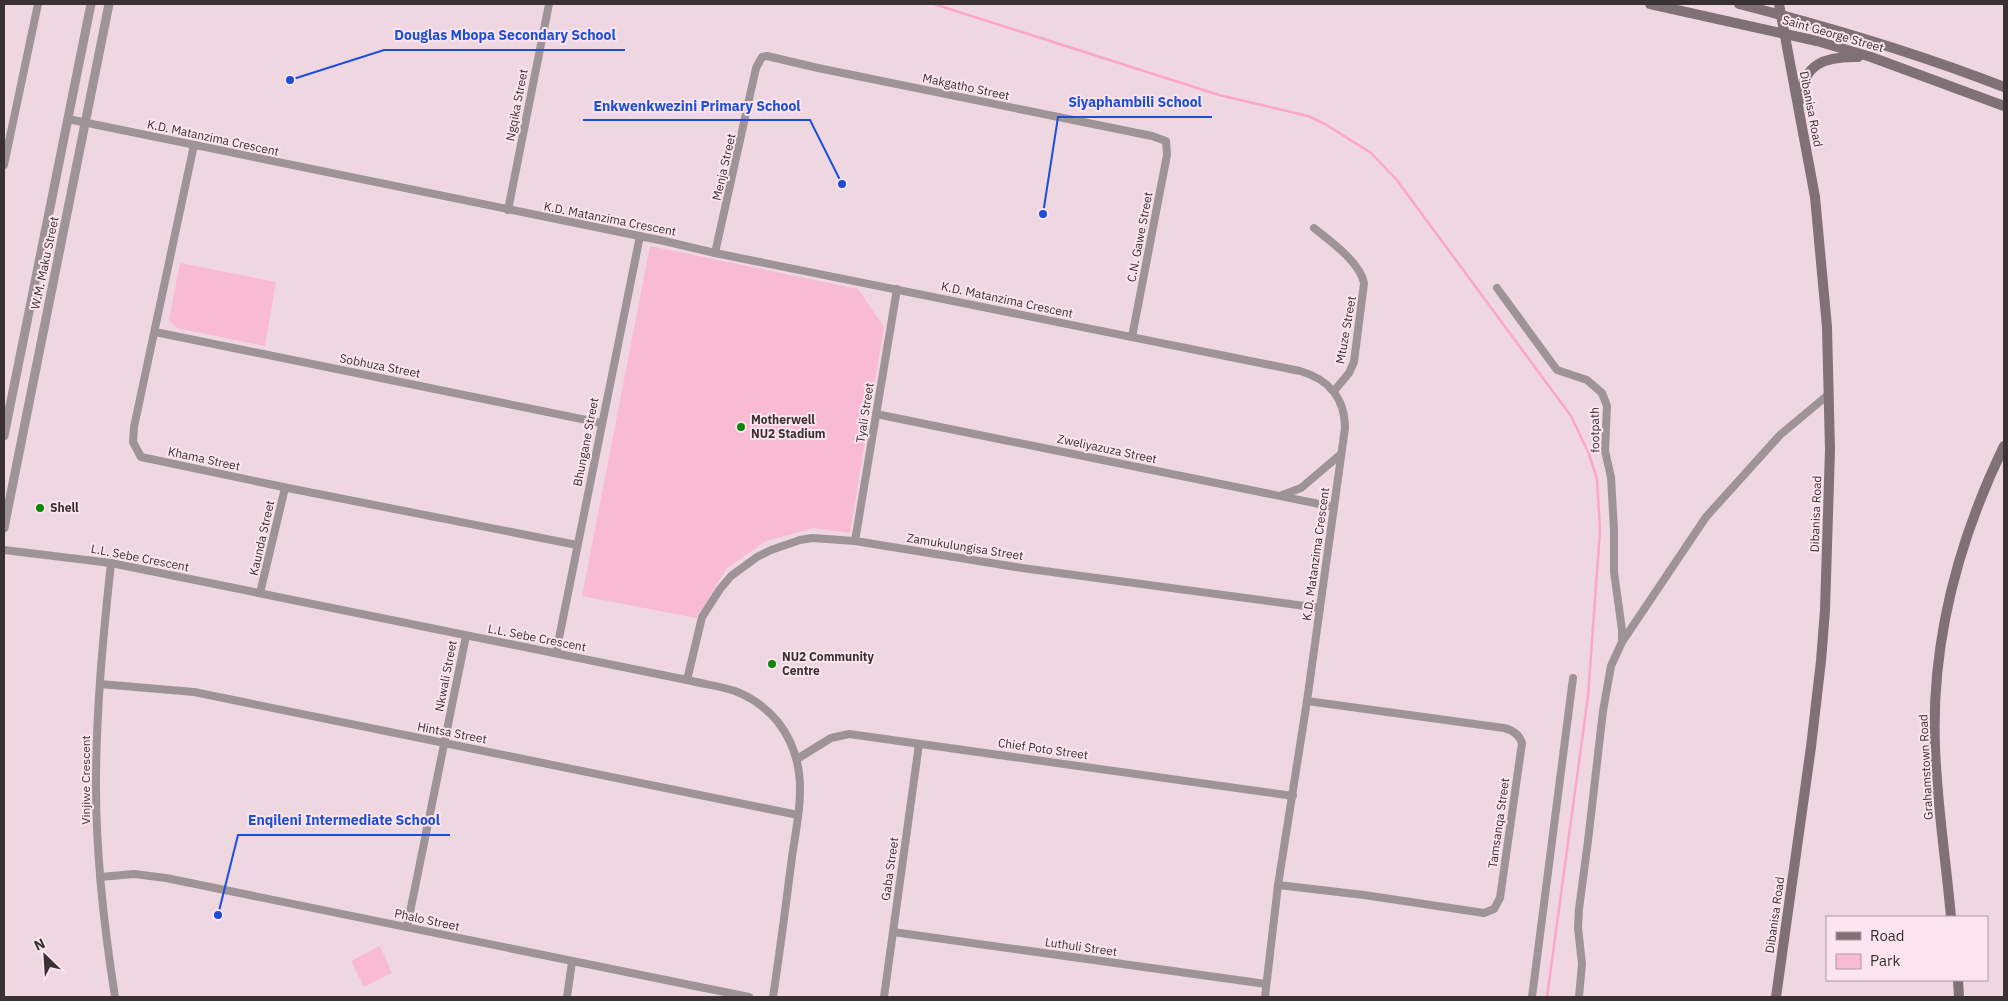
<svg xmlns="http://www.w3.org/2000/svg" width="2008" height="1001" font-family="'IBM Plex Sans',sans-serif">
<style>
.green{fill:#f9bbd4}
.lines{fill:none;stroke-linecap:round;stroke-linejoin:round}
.stream{stroke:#fda6cb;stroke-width:2.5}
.minor{stroke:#9e9498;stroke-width:8}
.tertiary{stroke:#9e9498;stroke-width:9}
.secondary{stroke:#7f7176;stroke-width:10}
.poi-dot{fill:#0b8708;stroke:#fbe4ed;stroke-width:2}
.labels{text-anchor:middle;stroke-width:4;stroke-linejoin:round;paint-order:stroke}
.street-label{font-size:12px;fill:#393134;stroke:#fbe4ed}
.poi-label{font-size:12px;font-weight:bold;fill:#393134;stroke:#fbe4ed;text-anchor:start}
.leader{fill:none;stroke:#1d4ed8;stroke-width:2}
.callout-dot{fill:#1d4ed8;stroke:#fbe4ed;stroke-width:2}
.callout-label{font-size:14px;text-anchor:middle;font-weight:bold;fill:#1d4ed8;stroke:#fbe4ed;stroke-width:4;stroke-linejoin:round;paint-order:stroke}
</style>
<rect width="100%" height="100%" fill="#eed7e0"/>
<g class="green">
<path d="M650,246L858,289L884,327L850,533L814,528L766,541L727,568L696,618L582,596Z"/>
<path d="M180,263L276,282L265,346L177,328L169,320Z"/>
<path d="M380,946L392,973L364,987L351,961Z"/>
</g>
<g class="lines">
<path class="stream" d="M934,4L1219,95L1308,116L1325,124L1371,153L1396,179L1571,416L1589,454L1597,479L1600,531L1588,696L1547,997"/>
<g class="minor">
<path d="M68,119L664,241L715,253L1300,371C1328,379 1345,398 1345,428L1307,701L1278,885L1265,997"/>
<path d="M194,145L134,427L133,442L141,457L288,488L577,545"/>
<path d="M4,165L38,4"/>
<path d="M508,210L549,4"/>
<path d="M1314,228C1330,241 1360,262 1364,283L1354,362L1349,373L1334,391"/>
<path d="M715,253L756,68L762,57L767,56L818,68L1152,136L1166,141L1167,155L1132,337"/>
<path d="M1497,288L1557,370L1587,380L1602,393L1607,406L1605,451L1611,477L1614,530V572L1622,630V641"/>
<path d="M155,332L601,423"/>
<path d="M876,414L1334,507"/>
<path d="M1282,495L1301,488L1341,454"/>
<path d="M855,541L897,289"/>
<path d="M4,550L111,563L687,680C703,684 720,686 735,691C751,697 767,709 778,722C811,765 799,809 792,857C786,904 780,951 773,997"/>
<path d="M111,563C103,637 96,711 96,786C96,857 104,927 115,997"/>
<path d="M260,593L285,488"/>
<path d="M556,653L640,236"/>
<path d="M687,680L702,617L720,589L731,576L757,557L771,550L800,540L812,538L855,541L1022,568L1320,608"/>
<path d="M100,684L194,692L798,815"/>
<path d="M797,759L831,738L849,734L1293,796"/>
<path d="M100,877L134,874L166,878L749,997"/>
<path d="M1278,885L1364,895L1484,913L1494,909L1500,898L1522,743C1519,734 1513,730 1504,728L1307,701"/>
<path d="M407,927L466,636"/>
<path d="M893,932L1266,984"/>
<path d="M567,997L572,962"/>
<path d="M884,997L919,744"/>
<path d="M1532,997L1573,678"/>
<path d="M1579,997L1582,964L1578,928L1579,909L1588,841L1603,711L1611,666L1622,642L1706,517L1780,435L1829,394"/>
</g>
<g class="tertiary">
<path d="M4,436L91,4"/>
<path d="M4,528L109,4"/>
</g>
<g class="secondary">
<path d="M1650,4L1817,41L1871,57L2004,106"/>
<path d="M1739,4C1829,27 1917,53 2004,87"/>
<path d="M1800,100C1803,63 1826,56 1858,57"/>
<path d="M1951,917C1946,861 1937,804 1935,747C1931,641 1958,541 2004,446"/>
<path d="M1958,980L1959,997"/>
<path d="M1776,997L1811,747L1821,661L1825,610L1830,450L1827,327L1815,197L1779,4"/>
</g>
</g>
<g class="poi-dot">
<circle cx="741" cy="427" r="5"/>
<circle cx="40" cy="508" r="5"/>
<circle cx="772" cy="664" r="5"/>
</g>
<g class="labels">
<g class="street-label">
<text transform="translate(1833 34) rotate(16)" y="4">Saint George Street</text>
<text transform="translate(966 87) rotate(12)" y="4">Makgatho Street</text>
<text transform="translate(517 105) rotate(-79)" y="4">Ngqika Street</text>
<text transform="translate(1811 109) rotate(79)" y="4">Dibanisa Road</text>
<text transform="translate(213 138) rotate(12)" y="4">K.D. Matanzima Crescent</text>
<text transform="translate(724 167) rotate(-77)" y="4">Menja Street</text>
<text transform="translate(610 219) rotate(11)" y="4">K.D. Matanzima Crescent</text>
<text transform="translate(1140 237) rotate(-79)" y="4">C.N. Gawe Street</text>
<text transform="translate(45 263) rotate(-78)" y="4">W.M. Maku Street</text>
<text transform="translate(1007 300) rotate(12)" y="4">K.D. Matanzima Crescent</text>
<text transform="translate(1346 330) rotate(-80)" y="4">Mtuze Street</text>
<text transform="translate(380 366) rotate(11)" y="4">Sobhuza Street</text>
<text transform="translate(865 413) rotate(-81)" y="4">Tyali Street</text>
<text transform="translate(1595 430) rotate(-91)" y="4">footpath</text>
<text transform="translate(586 442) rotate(-79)" y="4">Bhungane Street</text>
<text transform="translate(1107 449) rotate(12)" y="4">Zweliyazuza Street</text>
<text transform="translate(204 459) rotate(12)" y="4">Khama Street</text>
<text transform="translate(1816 514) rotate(-88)" y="4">Dibanisa Road</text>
<text transform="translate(262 538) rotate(-77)" y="4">Kaunda Street</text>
<text transform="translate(965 547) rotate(9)" y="4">Zamukulungisa Street</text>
<text transform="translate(1316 554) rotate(-82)" y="4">K.D. Matanzima Crescent</text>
<text transform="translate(140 558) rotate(11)" y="4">L.L. Sebe Crescent</text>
<text transform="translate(537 638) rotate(11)" y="4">L.L. Sebe Crescent</text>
<text transform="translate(446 676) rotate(-79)" y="4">Nkwali Street</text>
<text transform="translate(452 733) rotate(11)" y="4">Hintsa Street</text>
<text transform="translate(1043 749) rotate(8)" y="4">Chief Poto Street</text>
<text transform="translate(1926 767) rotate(-93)" y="4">Grahamstown Road</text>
<text transform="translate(86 780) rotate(-90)" y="4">Vinjiwe Crescent</text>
<text transform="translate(1499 823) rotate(-82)" y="4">Tamsanqa Street</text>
<text transform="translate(890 869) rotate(-82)" y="4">Gaba Street</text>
<text transform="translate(1775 915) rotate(-82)" y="4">Dibanisa Road</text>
<text transform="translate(427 920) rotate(12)" y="4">Phalo Street</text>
<text transform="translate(1081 947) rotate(8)" y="4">Luthuli Street</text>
</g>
<g class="poi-label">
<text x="751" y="424">Motherwell<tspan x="751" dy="14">NU2 Stadium</tspan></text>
<text x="50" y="512">Shell</text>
<text x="782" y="661">NU2 Community<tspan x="782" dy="14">Centre</tspan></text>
</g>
</g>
<path class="leader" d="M290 80L384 50H625M1043 214L1058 117H1212M842 184L810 120H583M218 915L238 835H450"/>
<g class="callout-dot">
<circle cx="290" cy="80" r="5"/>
<circle cx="1043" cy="214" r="5"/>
<circle cx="842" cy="184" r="5"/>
<circle cx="218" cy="915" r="5"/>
</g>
<g class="callout-label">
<text x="505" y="40">Douglas Mbopa Secondary School</text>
<text x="1135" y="107">Siyaphambili School</text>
<text x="697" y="111">Enkwenkwezini Primary School</text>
<text x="344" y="825">Enqileni Intermediate School</text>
</g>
<rect width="2008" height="1001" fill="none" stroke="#393134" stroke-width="10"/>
<rect x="1826" y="916" width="162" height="65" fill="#fbe4ed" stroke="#ad9ca3"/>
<rect x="1836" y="932" width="25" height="8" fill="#7f7176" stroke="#ad9ca3"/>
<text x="1870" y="941" font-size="15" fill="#393134">Road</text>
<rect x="1836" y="954" width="25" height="15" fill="#f9bbd4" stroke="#ad9ca3"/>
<text x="1870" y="966" font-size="15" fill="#393134">Park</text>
<g transform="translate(45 956) rotate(335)" stroke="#fbe4ed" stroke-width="4" paint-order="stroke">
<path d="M0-4L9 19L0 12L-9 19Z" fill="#393134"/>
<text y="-8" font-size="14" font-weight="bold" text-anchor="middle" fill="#393134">N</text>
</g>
</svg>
